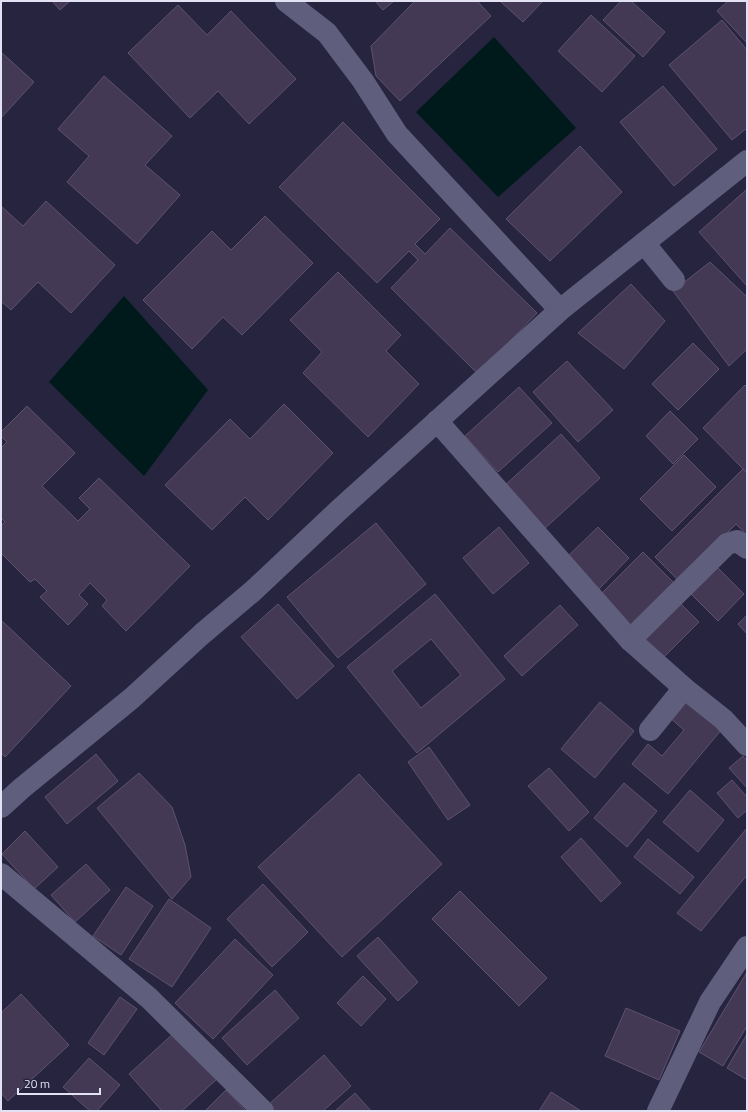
<svg xmlns="http://www.w3.org/2000/svg" width="748" height="1112" font-family="'Titillium Web',sans-serif">
<style>
.water{fill:#001a1b}
.building{fill:#443954;stroke:#5e526f;fill-rule:evenodd}
.lines{fill:none;stroke-linecap:round;stroke-linejoin:round}
.minor{stroke:#5f5e7c;stroke-width:22}
.tertiary{stroke:#5f5e7c;stroke-width:22}
</style>
<rect width="100%" height="100%" fill="#26243e"/>
<g class="water">
<path d="M494,37L576,128L498,197L416,112Z"/>
<path d="M124,296L208,390L144,476L49,382Z"/>
</g>
<g class="building">
<path d="M52,1H70L60,10Z"/>
<path d="M375,1H394L383,10Z"/>
<path d="M415,1H477L491,16L400,101L376,76L371,46Z"/>
<path d="M500,1H543L523,22Z"/>
<path d="M621,1H631L665,32L643,57L603,20Z"/>
<path d="M728,1H747V43L717,11Z"/>
<path d="M178,5L207,35L231,11L296,79L249,124L218,91L190,118L128,53Z"/>
<path d="M591,15L635,56L602,92L558,51Z"/>
<path d="M722,20L747,50V128L732,140L669,65Z"/>
<path d="M1,52L34,82L1,118Z"/>
<path d="M104,76L172,136L145,165L180,195L137,244L67,182L89,156L58,129Z"/>
<path d="M663,86L717,149L674,186L620,122Z"/>
<path d="M343,122L440,219L415,244L425,254L450,228L537,313L478,374L391,288L418,260L409,251L377,283L279,187Z"/>
<path d="M580,146L622,192L550,261L506,219Z"/>
<path d="M746,190L747,191V286L699,232Z"/>
<path d="M46,201L115,265L71,313L38,282L11,310L1,301V206L23,226Z"/>
<path d="M265,216L313,263L242,335L223,317L192,349L143,300L212,231L231,250Z"/>
<path d="M710,262L747,297V349L729,366L673,291Z"/>
<path d="M338,272L401,335L386,351L419,384L368,437L303,373L322,352L290,320Z"/>
<path d="M631,284L665,321L624,369L578,333Z"/>
<path d="M693,343L719,369L678,410L652,384Z"/>
<path d="M567,361L613,410L578,442L533,392Z"/>
<path d="M745,385L747,387V473L703,428Z"/>
<path d="M519,387L552,423L498,472L465,436Z"/>
<path d="M284,404L333,453L268,520L245,497L212,530L165,485L230,419L250,439Z"/>
<path d="M27,406L75,453L42,486L78,521L90,509L79,498L99,478L190,566L126,631L102,606L107,600L90,583L79,595L88,604L68,625L40,597L47,591L35,579L30,582L1,553V526L5,522L1,518V448L7,442L1,436V432Z"/>
<path d="M670,411L698,439L673,464L646,436Z"/>
<path d="M561,434L600,478L542,531L503,487Z"/>
<path d="M684,455L716,487L672,531L640,499Z"/>
<path d="M743,469L747,473V535L736,524L679,581L655,557Z"/>
<path d="M376,523L426,584L338,658L287,597Z"/>
<path d="M499,527L529,563L493,594L463,558Z"/>
<path d="M598,527L629,558L597,591L565,559Z"/>
<path d="M643,552L677,586L631,631L597,598Z"/>
<path d="M716,566L744,594L718,621L690,593Z"/>
<path d="M435,594L505,679L417,753L347,667ZM431,639L461,675L421,708L392,671Z"/>
<path d="M676,599L699,622L662,659L639,636Z"/>
<path d="M278,604L334,666L297,699L241,637Z"/>
<path d="M560,605L578,625L522,676L504,656Z"/>
<path d="M747,615V634L738,624Z"/>
<path d="M1,620L71,686L5,757L1,753Z"/>
<path d="M685,697L722,729L668,794L632,764L648,744L662,756L684,730L669,717Z"/>
<path d="M600,702L634,731L595,778L561,749Z"/>
<path d="M429,747L470,805L448,820L408,762Z"/>
<path d="M96,754L118,781L67,824L45,797Z"/>
<path d="M743,756L747,761V788L729,768Z"/>
<path d="M549,768L589,812L569,831L528,786Z"/>
<path d="M139,773L172,807L185,845L191,877L172,899L97,808Z"/>
<path d="M359,774L442,864L342,957L258,867Z"/>
<path d="M732,780L747,797V810L738,818L717,793Z"/>
<path d="M624,783L657,811L627,847L594,818Z"/>
<path d="M690,790L724,820L698,852L663,822Z"/>
<path d="M747,828V875L701,931L677,913Z"/>
<path d="M25,831L58,867L34,889L2,854Z"/>
<path d="M581,838L621,883L601,902L561,857Z"/>
<path d="M648,839L694,877L680,894L634,857Z"/>
<path d="M86,864L110,890L75,922L51,895Z"/>
<path d="M263,884L308,932L272,967L227,919Z"/>
<path d="M126,887L153,906L121,955L93,936Z"/>
<path d="M460,891L547,978L519,1006L432,919Z"/>
<path d="M169,899L211,928L172,987L129,959Z"/>
<path d="M378,937L418,982L398,1001L357,956Z"/>
<path d="M235,939L273,975L213,1039L175,1003Z"/>
<path d="M747,972V1026L723,1066L699,1052Z"/>
<path d="M363,976L386,999L361,1026L337,1003Z"/>
<path d="M275,990L299,1018L247,1065L222,1038Z"/>
<path d="M21,994L69,1045L8,1101L1,1093V1013Z"/>
<path d="M120,997L137,1009L104,1055L88,1043Z"/>
<path d="M626,1008L680,1031L659,1080L605,1056Z"/>
<path d="M175,1032L217,1079L182,1111H162L129,1074Z"/>
<path d="M747,1034V1080L727,1068Z"/>
<path d="M324,1055L351,1086L323,1111H274L268,1105Z"/>
<path d="M89,1058L120,1085L97,1111H90L63,1087Z"/>
<path d="M226,1090L246,1111H205Z"/>
<path d="M551,1092L581,1111H539Z"/>
<path d="M355,1093L371,1111H335Z"/>
</g>
<g class="lines">
<g class="minor">
<path d="M286,1L327,33L363,81L397,134L560,310"/>
<path d="M644,243L674,280"/>
<path d="M437,421L630,640L684,688L723,719L747,745"/>
<path d="M630,640L727,544L737,541L747,548"/>
<path d="M650,730L684,688"/>
<path d="M1,874L149,998L263,1111"/>
<path d="M658,1111L710,1002L747,947"/>
</g>
<path class="tertiary" d="M1,807L22,788L132,698L202,634L253,591L339,510L560,310L747,161"/>
</g>
<rect width="748" height="1112" fill="none" stroke="#e2e2f4" stroke-width="4"/>
<path d="M18 1088v6h82v-6" fill="none" stroke="#e2e2f4" stroke-width="2"/>
<text x="24" y="1088" font-size="12" fill="#e2e2f4" stroke="#26243e" stroke-width="3" paint-order="stroke">20 m</text>
</svg>
